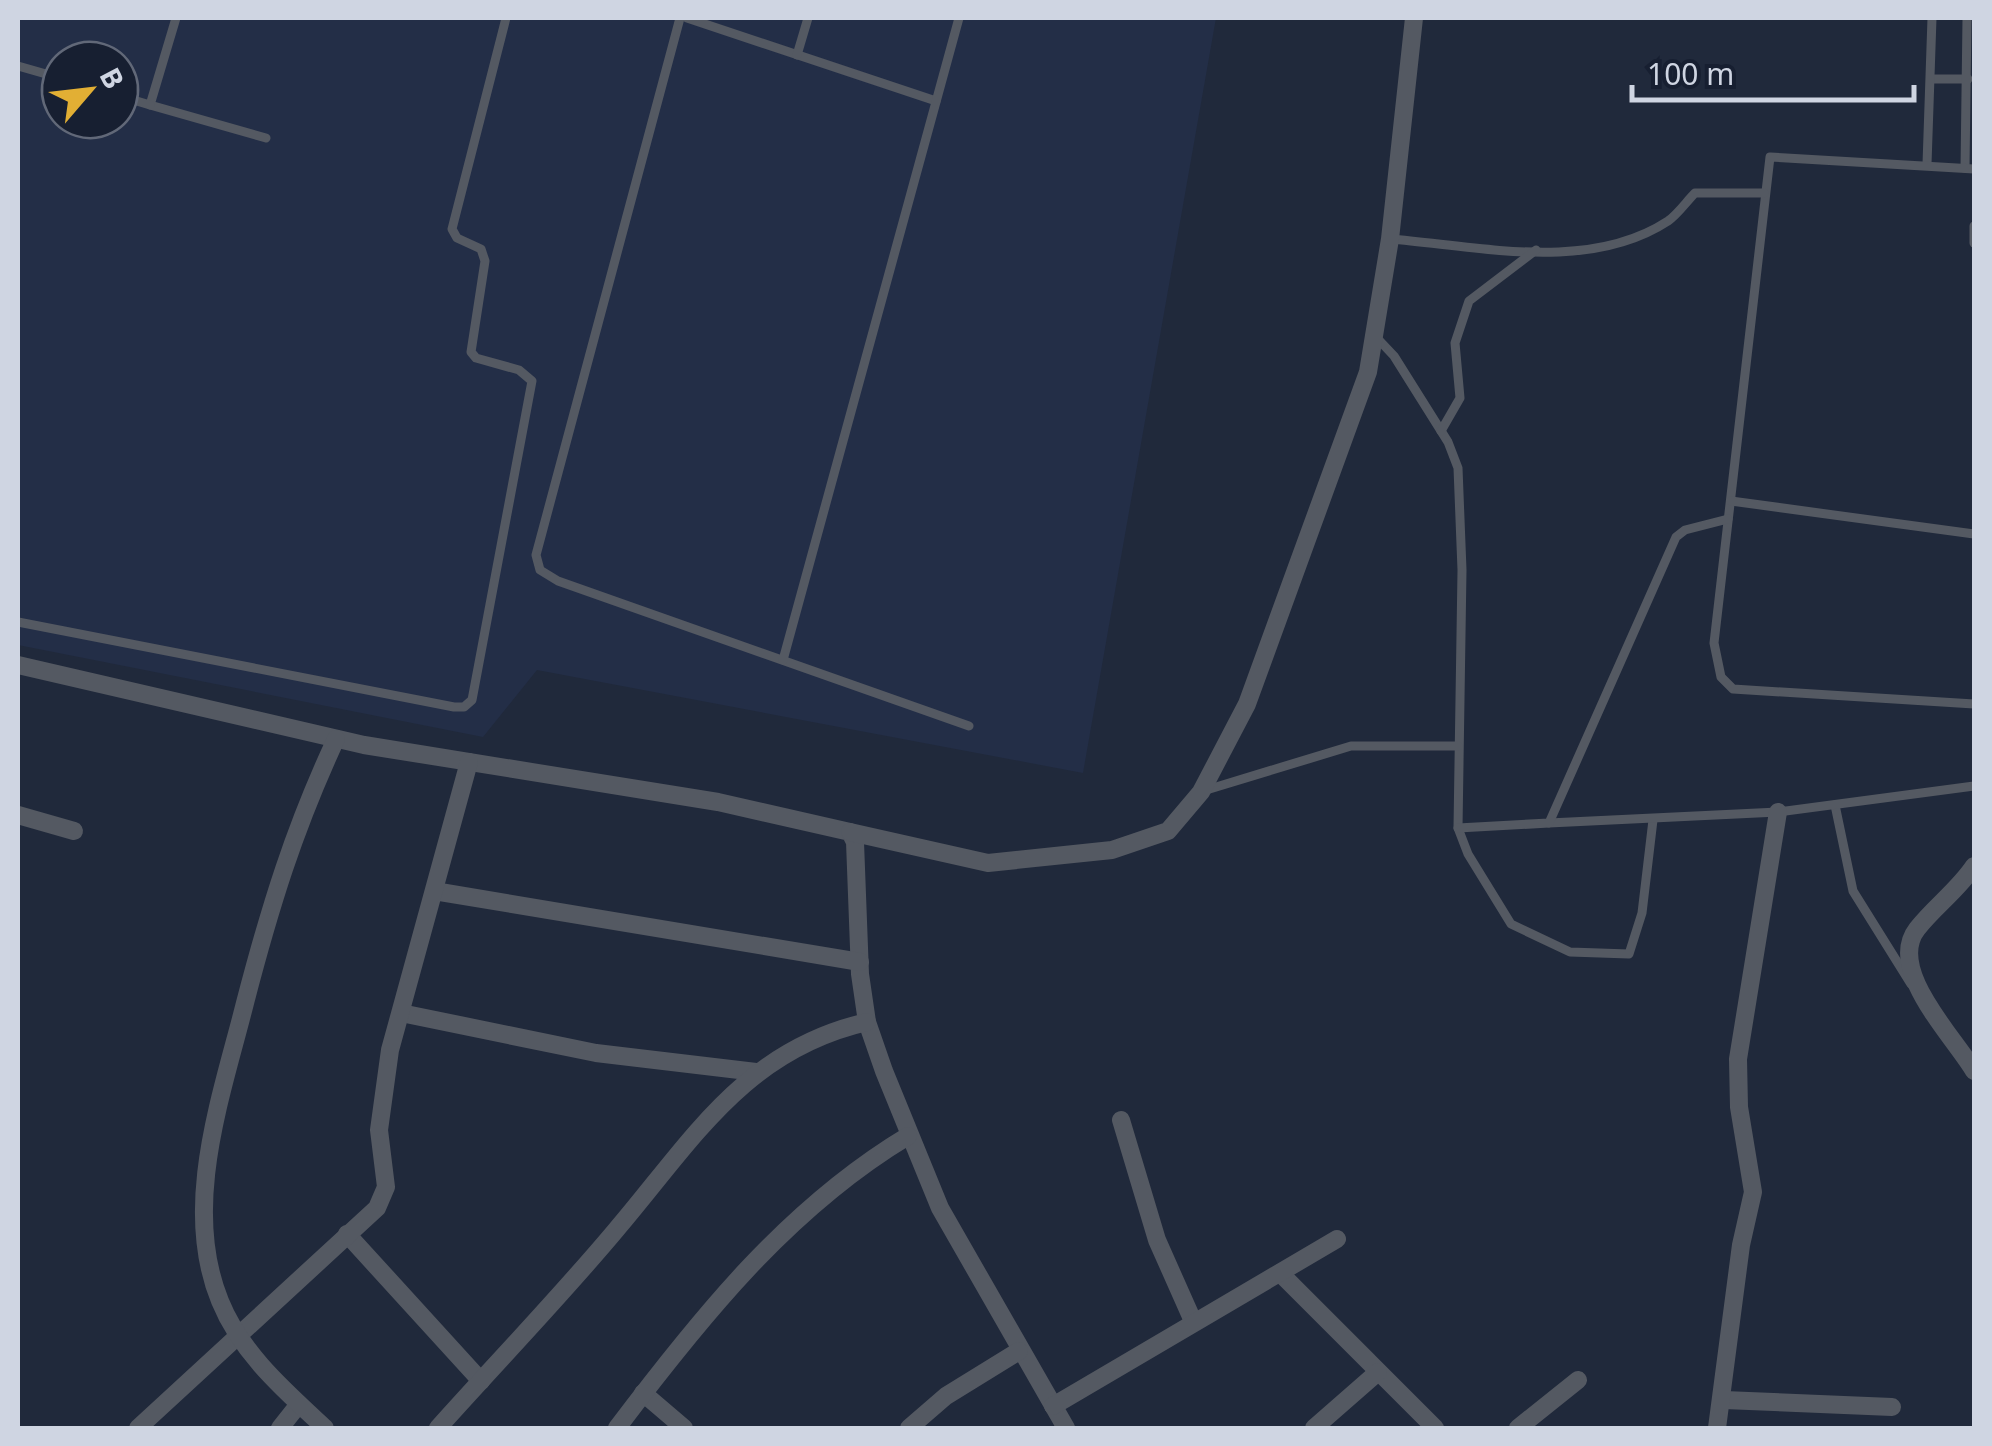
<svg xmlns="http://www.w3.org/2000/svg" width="1992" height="1446" font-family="'Noto Sans',sans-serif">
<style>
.built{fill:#232e47;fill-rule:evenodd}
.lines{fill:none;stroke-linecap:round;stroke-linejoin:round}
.service{stroke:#545962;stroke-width:9}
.minor{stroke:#545962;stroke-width:18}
</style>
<rect width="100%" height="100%" fill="#20293b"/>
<path class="built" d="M18,18H1216L1083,773L537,670L483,737L18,645ZM60,60H120V120H60Z"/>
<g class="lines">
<g class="service">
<path d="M176,18L150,105L266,138"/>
<path d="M680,18L536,555L540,570L558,581L969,726"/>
<path d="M687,18L936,101"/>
<path d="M797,55L808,18"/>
<path d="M18,66L60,78"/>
<path d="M1932,79H1968"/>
<path d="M120,96L150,105"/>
<path d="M1927,164L1932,18"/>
<path d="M1965,168L1967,18"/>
<path d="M1974,169L1770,157L1714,643L1721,677L1733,689L1974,704"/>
<path d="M1974,226V243"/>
<path d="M1390,239C1477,246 1589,273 1668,221C1678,214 1686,202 1695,193H1764"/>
<path d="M1377,338L1394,356L1448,442L1458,468L1462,570L1458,828L1468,854L1511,924L1570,952L1629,954L1642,913L1653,820"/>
<path d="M1441,431L1460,398L1455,343L1469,301L1536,250"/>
<path d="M1731,501L1974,534"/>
<path d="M18,622L454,707H464L472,700L532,381L519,370L476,358L471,352L485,261L481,249L457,238L452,229L506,18"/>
<path d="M783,660L959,18"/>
<path d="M1203,791L1351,746H1458"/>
<path d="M1835,805L1853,891L1911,984"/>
<path d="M1549,823L1778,812L1974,786"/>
<path d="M1458,828L1549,823L1676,537L1685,530L1728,519"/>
</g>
<g class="minor">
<path d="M18,665L364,745L718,802L850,832L855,842L860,974L867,1022L884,1071L940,1208L1066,1428"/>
<path d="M18,815L74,831"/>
<path d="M850,832L988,863L1112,850L1168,831L1201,792L1247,704L1368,372L1390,239L1414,18"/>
<path d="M1974,866C1958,890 1934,907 1917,929C1886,969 1954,1037 1974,1071"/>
<path d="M434,891L860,962"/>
<path d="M401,1013L596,1053L756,1072"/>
<path d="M1121,1120L1157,1240L1193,1321"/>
<path d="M347,1234L481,1381"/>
<path d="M1280,1273L1435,1428"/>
<path d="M643,1393L684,1428"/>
<path d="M1724,1400L1892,1407"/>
<path d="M1053,1406L1337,1239"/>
<path d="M138,1428L377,1208L386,1187L379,1130L390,1050L469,762"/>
<path d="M280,1428L299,1404"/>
<path d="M325,1428C284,1390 241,1353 220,1301C181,1206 222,1095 245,1003C270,907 294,829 336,739"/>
<path d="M438,1428C497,1362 559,1298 616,1230C692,1141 744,1050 867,1022"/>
<path d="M617,1428C700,1318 788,1208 908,1136"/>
<path d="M909,1428L946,1396L1019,1351"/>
<path d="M1314,1428L1378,1372"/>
<path d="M1518,1428L1578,1380"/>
<path d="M1717,1428L1741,1245L1753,1192L1739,1107L1738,1059L1778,812"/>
</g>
</g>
<rect width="1992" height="1446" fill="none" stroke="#cfd5e2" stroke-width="40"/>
<g transform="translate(90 90) rotate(62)"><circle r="48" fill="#171f31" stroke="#616878" stroke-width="2.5"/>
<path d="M0-8L18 38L0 25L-18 38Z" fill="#e2af34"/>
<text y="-15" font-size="28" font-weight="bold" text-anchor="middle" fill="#cfd5e2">B</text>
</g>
<path d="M1632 85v15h282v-15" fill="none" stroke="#cfd5e2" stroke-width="5"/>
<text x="1647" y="85" font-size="30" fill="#cfd5e2" stroke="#171f31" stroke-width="8" paint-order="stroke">100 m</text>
</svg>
